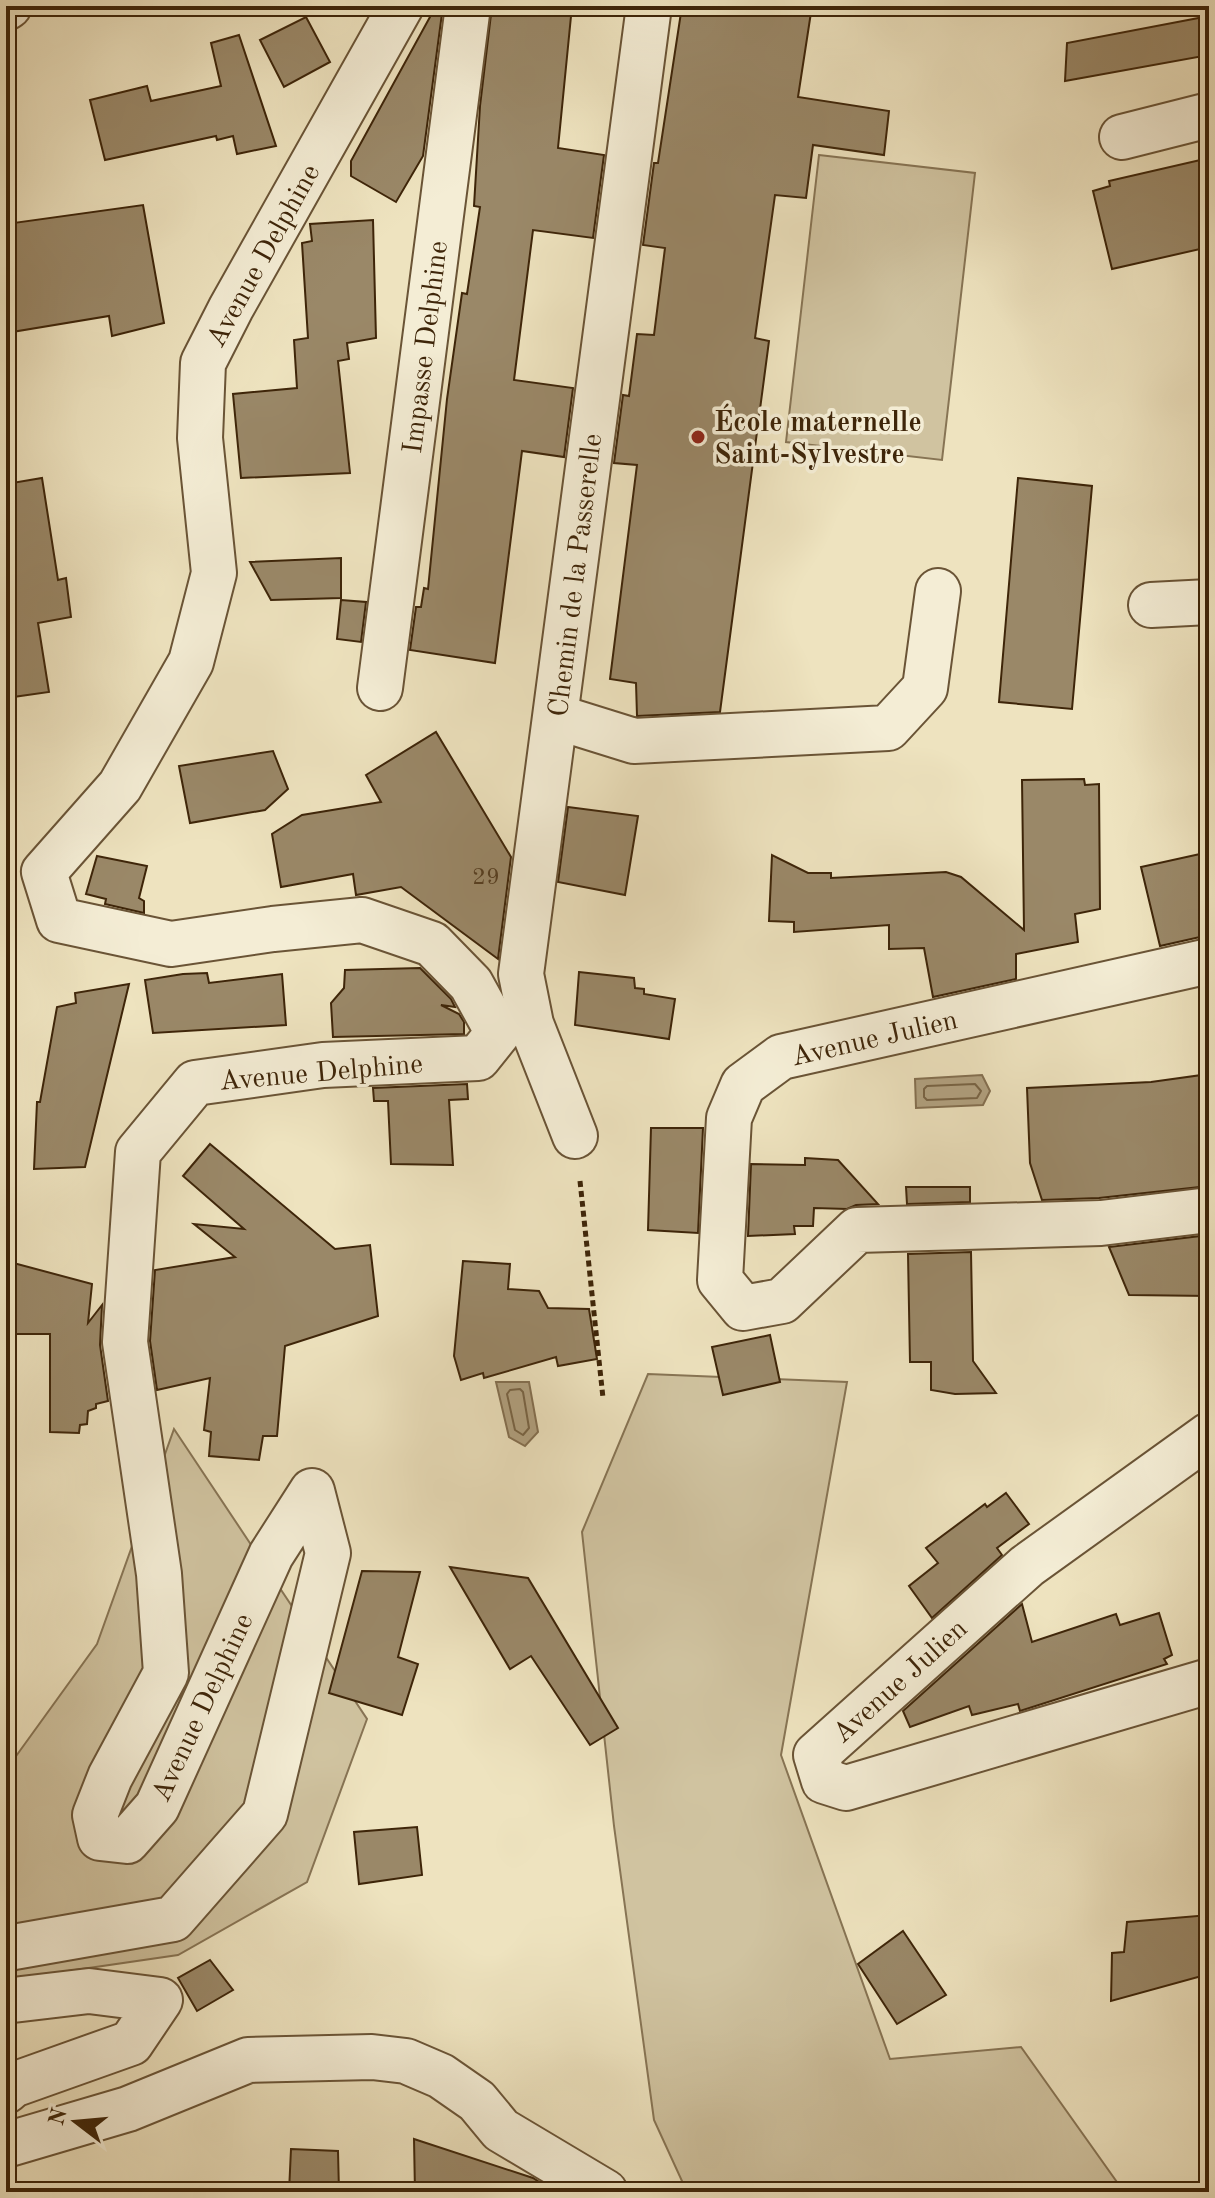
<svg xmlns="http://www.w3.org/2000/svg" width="1215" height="2198" font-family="'Old Standard TT',serif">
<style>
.green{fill:#d0c3a0;stroke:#877454;stroke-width:2}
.water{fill:#b2a281;stroke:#847051;stroke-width:2}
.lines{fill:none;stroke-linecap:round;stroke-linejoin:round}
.shore{stroke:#786445;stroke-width:2}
.building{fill:#9a8868;stroke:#3e2509;stroke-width:2}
.minor-casing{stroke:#6a5436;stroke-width:48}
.path{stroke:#3e2509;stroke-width:5;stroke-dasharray:6 4;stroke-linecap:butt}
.minor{stroke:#f4edd5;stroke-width:44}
.poi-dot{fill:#8f2418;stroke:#f4edd5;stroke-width:3}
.labels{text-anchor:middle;stroke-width:7;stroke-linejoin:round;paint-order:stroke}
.number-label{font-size:24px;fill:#553e21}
.street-label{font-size:28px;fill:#3e2509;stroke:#f4edd5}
.poi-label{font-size:28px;font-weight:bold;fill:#3e2509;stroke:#f4edd5;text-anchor:start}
</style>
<rect width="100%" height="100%" fill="#eee3bf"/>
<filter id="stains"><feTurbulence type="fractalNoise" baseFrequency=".0025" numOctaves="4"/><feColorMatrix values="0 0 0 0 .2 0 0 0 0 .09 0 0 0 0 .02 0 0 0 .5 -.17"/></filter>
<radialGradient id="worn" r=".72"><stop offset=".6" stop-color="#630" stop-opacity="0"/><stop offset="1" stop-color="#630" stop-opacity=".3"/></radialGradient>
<g class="green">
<path d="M819,155L975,173L942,460L786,442Z"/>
<path d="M648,1374L847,1382L781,1755L890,2059L1021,2047L1124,2192H687L654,2120L614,1826L582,1532Z"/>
<path d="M174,1429L367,1719L307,1882L178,1955L6,1980V1770L97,1644Z"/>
</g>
<g class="water">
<path d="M982,1075L990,1091L983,1105L916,1108L915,1079Z"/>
<path d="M496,1382H529L538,1432L525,1446L509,1437Z"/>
</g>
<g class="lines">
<g class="shore">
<path d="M975,1084L981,1091L977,1098L927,1100L924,1097V1089L927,1086Z"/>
<path d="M520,1389L523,1392L529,1428L523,1435L515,1430L507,1394L510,1390Z"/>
</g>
</g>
<g class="building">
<path d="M436,6H443L423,156L396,202L351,176V161Z"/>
<path d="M492,6H572L558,148L604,155L593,238L533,230L514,380L573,388L564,457L522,451L495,663L410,650L416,607H421L424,588L428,589L447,399L462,293L467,294L480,207L474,206L480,106Z"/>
<path d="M682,6H812L798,97L889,111L884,155L813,145L806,198L775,195L755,338L769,341L720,712L637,716L636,683L610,679L637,465L614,463L623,395L629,396L637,334L654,335L665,248L643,245L654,163H658Z"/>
<path d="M1209,16V55L1065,81L1067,43Z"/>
<path d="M306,17L330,62L284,87L260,40Z"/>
<path d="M239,35L276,146L237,154L233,136L217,140L216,136L105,160L90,100L147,86L151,101L221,86L211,43Z"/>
<path d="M1209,158V247L1112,269L1093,191L1110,186L1109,181Z"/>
<path d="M143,205L164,323L112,336L109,316L6,333V224Z"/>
<path d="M373,220L376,338L347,343L349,359L338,361L350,473L241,478L233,394L297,388L294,340L308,338L302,243L312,241L310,224Z"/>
<path d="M42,478L58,580L66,578L71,617L38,623L49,692L6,698V484Z"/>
<path d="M1018,478L1092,486L1072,709L999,702Z"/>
<path d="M341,558V598L271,600L250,562Z"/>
<path d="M341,600L366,602L361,642L337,639Z"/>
<path d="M436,732L511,857L498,959L401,887L356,895L353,874L281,887L272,834L302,815L381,802L366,775Z"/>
<path d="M273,751L288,789L265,810L190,823L179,766Z"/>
<path d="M1084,779L1085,785L1099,784L1100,909L1075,914L1078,942L1016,954V979L933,997L924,948L889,949V925L794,932V922L769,921L772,855L808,873H831V878L946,872L961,877L1024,930L1022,780Z"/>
<path d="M568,807L638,816L625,895L558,882Z"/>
<path d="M1209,852V935L1160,946L1141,867Z"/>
<path d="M97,856L147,866L139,898L144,901V913L105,904L106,899L86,894Z"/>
<path d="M420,968L451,999L455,1007L441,1005L459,1014L464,1022V1034L333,1037L331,1003L344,988L345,970Z"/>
<path d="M579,972L634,978L635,988L644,989V994L675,999L669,1039L575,1025Z"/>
<path d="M207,973L209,983L282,974L286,1025L153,1033L145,980L183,974Z"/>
<path d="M129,984L85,1167L34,1169L37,1102H40L57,1007L76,1003L75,993Z"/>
<path d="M1209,1074V1186L1099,1198L1042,1200L1030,1163L1027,1088L1151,1082Z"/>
<path d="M467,1084L468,1099L449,1100L453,1165L391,1164L388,1101H374L373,1088Z"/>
<path d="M651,1128H703L698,1233L648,1230Z"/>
<path d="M210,1144L335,1249L370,1245L378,1316L285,1346L277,1436H263L259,1460L209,1456L211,1432L204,1430L210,1378L157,1390L150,1341L155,1270L235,1257L194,1224L244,1229L183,1176Z"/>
<path d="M805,1158L838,1160L878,1204L856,1205L847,1209L814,1208L813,1226H794L795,1234L748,1236L751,1164L805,1165Z"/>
<path d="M906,1187H970V1202L907,1204Z"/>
<path d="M1209,1235V1296L1129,1295L1109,1247Z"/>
<path d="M971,1252L973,1361L996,1393L955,1394L931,1390V1362H910L908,1254Z"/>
<path d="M6,1261L92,1284L88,1323L102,1305L100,1345L108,1401L96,1404V1408L88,1411L87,1424L80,1425L79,1433L50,1432V1334H6Z"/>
<path d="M463,1261L510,1264L508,1289L539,1291L548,1308L589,1309L597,1359L558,1366L556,1357L484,1378L483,1373L461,1380L454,1356Z"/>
<path d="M770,1335L780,1382L723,1395L712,1347Z"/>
<path d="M1006,1493L1029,1524L997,1548L1002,1555L932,1618L909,1586L938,1563L926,1548L985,1504L987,1507Z"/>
<path d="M450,1567L528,1578L618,1728L590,1745L531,1656L510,1669Z"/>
<path d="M362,1571L420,1572L398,1657L418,1664L402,1715L329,1693Z"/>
<path d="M1022,1604L1032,1642L1116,1614L1120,1625L1159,1613L1172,1655L1164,1659L1167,1664L1020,1711L1018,1704L972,1715L969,1706L910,1727L903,1711Z"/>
<path d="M417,1827L422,1875L359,1884L354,1832Z"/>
<path d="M1209,1915V1974L1111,2001L1112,1953L1124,1952L1127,1922Z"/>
<path d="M903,1931L946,1995L897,2024L858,1964Z"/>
<path d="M210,1960L233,1990L197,2011L178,1978Z"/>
<path d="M414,2139L533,2178L550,2189V2192H415Z"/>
<path d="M291,2149L338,2151L339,2192H289Z"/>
</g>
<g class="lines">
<defs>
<g id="minor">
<path d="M6,8L9,6"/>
<path d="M1122,137L1209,115"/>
<path d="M1151,605L1209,602"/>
<path d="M380,688L468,6"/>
<path d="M557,717L634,741L888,728L925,688L938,591"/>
<path d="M1209,961L781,1057L743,1085L729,1118L720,1280L743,1308L782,1301L857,1230L1101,1223L1209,1210"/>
<path d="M575,1136L531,1024L521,974L649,6"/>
<path d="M1209,1435L1027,1566L816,1755L824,1781L846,1788L1209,1681"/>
<path d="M6,1950L8,1948L173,1919L265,1814L328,1553L312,1491L271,1555L157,1807L127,1841L100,1838L95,1815L110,1777L166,1673L159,1574L125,1342L138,1152L195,1083L323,1065L478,1058L498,1033L471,984L432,944L362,920L273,929L171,944L59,920L44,872L120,786L191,662L214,573L200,438L203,363L231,308L401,6"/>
<path d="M6,1999L13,2000L89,1991L160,2000L131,2043L13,2085L6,2091"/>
<path d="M6,2145L128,2109L248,2060L372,2057L406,2061L441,2076L477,2101L501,2130L605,2192"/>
</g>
</defs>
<use href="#minor" class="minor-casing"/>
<path class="path" d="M580,1181L603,1398"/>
<use href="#minor" class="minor"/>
</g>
<circle class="poi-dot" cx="698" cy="437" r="8"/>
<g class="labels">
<g class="number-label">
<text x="486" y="884">29</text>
</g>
<g class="street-label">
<text transform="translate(262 255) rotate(-61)" y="10">Avenue Delphine</text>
<text transform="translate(424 347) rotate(-83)" y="10">Impasse Delphine</text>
<text transform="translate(574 575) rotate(-83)" y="10">Chemin de la Passerelle</text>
<text transform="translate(874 1037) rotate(-13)" y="10">Avenue Julien</text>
<text transform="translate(321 1071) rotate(-5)" y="10">Avenue Delphine</text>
<text transform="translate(899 1680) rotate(-42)" y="10">Avenue Julien</text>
<text transform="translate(201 1707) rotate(-65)" y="10">Avenue Delphine</text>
</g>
<g class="poi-label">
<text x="714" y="431">École maternelle<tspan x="714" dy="32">Saint-Sylvestre</tspan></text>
</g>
</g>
<rect width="1215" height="2198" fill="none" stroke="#eee3bf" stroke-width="32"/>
<rect x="8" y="8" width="1199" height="2182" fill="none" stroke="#3e2509" stroke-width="4"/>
<rect x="16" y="16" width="1183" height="2166" fill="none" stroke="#3e2509" stroke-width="2"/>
<g transform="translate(76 2122) rotate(286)" stroke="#f4edd5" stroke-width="6" paint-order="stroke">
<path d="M0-6L14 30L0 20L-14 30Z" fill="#3e2509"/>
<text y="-12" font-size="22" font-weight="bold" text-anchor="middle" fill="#3e2509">N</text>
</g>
<rect width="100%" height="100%" filter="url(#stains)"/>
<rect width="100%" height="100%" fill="url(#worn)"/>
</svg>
